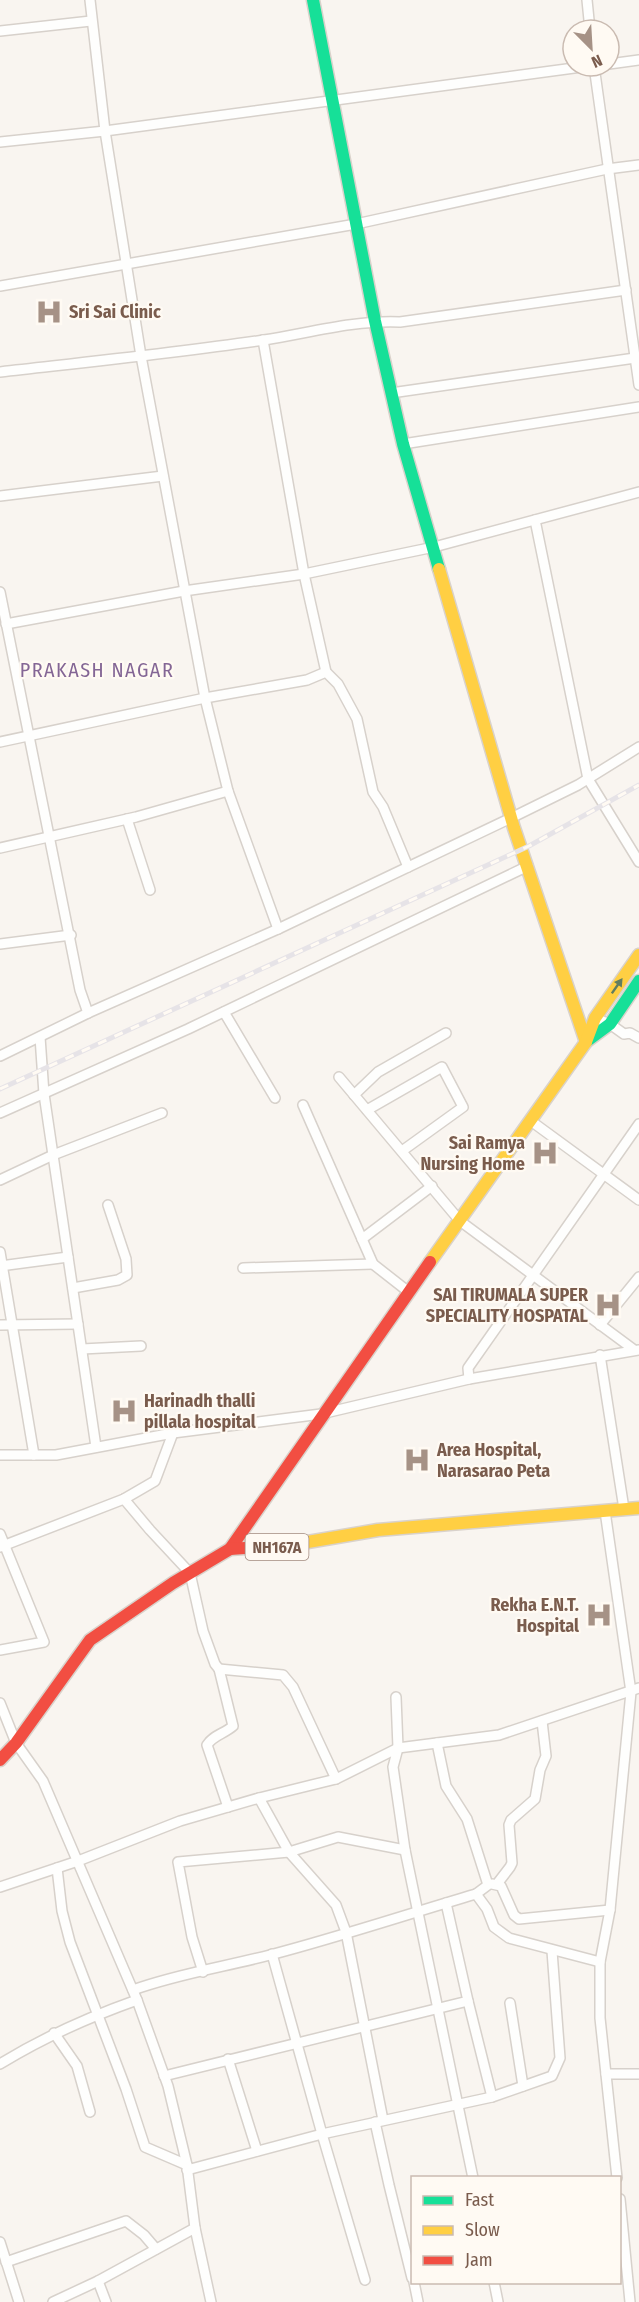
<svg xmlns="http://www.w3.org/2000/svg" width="639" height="2302" font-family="'Fira Sans Condensed',sans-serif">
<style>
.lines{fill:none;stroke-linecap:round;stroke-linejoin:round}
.street-casing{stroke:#d7d1cb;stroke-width:12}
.fast-casing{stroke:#d9d2cb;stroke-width:15}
.slow-casing{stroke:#d9d2cb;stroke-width:15}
.jam-casing{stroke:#d9d2cb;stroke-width:15}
.street{stroke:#fefefd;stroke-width:9}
.fast{stroke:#16e098;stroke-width:12}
.slow{stroke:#ffcf43;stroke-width:12}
.jam{stroke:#f24e42;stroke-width:12}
.rail-casing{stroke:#e6e3e7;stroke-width:5}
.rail{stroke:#fffaf3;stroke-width:3;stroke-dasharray:9;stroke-linecap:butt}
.oneway{fill:#617d60}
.labels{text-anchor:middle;stroke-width:4.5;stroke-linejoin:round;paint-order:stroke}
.shield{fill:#fffaf3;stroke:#a28b7f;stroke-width:1.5}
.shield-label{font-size:16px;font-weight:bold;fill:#7a5c4d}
.poi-label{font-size:18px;font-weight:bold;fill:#7a5c4d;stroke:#fffaf3;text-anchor:start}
.neighbourhood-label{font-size:20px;letter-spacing:1.5px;fill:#846695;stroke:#fffaf3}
</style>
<rect width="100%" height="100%" fill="#f9f5f0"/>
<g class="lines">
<defs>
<g id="street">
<path d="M90,0L105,131L141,356L205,698L228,791L278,929"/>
<path d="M587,0L590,30"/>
<path d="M0,31L91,21"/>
<path d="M609,64L639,60"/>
<path d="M594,66L639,385"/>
<path d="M0,142L105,131L589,66"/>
<path d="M0,286L356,224L607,169L639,165"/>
<path d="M263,340L304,574L326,672"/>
<path d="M0,372C88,362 176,353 264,340C309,333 354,320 400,322L626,290"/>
<path d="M391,393L635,358"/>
<path d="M403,444L639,407"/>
<path d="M0,496L163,476"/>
<path d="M535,520L588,779L639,862"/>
<path d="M0,592L80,990L88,1013"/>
<path d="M6,624L184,591L304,574L434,547L639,492"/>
<path d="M0,742L205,698L307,680L326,672L338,684L357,719L373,792L383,807L408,867"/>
<path d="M127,819L150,890"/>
<path d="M0,848L136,817L228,791"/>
<path d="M0,944L71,935"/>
<path d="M224,1012L275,1098"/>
<path d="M595,1018L610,1024L624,1034L630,1033L639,1038"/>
<path d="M40,1037L44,1094L96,1447"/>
<path d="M0,1056L88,1013L278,929L511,818L578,785L639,747"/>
<path d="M339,1077L460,1221L633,1349"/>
<path d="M354,1095L378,1072L446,1033"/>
<path d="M303,1105L373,1264L410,1293"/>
<path d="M367,1110L442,1067L463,1107L402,1151"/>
<path d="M0,1113L188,1029L528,866"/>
<path d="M531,1121L639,1200"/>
<path d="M0,1180L53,1155L162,1113"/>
<path d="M362,1239L432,1186"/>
<path d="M0,1252L34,1455"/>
<path d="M0,1266L68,1257"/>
<path d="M243,1268L373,1264"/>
<path d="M73,1288L118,1280L127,1275L126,1259L108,1205"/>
<path d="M0,1325L78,1324"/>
<path d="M600,1325L639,1277"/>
<path d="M82,1349L141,1346"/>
<path d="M600,1355L624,1509"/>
<path d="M469,1379L468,1368L639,1124"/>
<path d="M0,1455H56L173,1433L321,1414L469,1379L639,1350"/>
<path d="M124,1499L150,1530L190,1573L203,1631L215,1664L219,1669L233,1726C224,1734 213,1735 207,1745L228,1807"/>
<path d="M605,1511L631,1692L610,1910L600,1962V2018L617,2178"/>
<path d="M0,1534L44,1642L0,1650"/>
<path d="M0,1547L124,1499L155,1481L173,1433"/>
<path d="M219,1669L283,1675L293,1687L336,1779"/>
<path d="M396,1697L398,1748L393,1767L405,1850L473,2178"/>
<path d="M0,1703L16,1743L43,1781L137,2000L168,2086L187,2165L195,2228L211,2302"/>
<path d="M437,1743L446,1786L467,1819L488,1885L476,1894L487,1909L494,1927L509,1938L600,1962"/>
<path d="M259,1798L289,1852L336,1905L346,1932L383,2120"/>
<path d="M57,1868L62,1911L70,1942L126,2089L145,2147L187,2165"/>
<path d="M492,1884L501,1886L514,1915L519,1919L610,1910"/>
<path d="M497,1884L510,1867L512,1863L509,1825L511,1820L535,1799L540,1770L546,1756L542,1721"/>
<path d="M0,1887L78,1861L180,1821L259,1798L336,1779L398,1748L499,1735L639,1688"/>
<path d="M272,1954L322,2134L365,2280"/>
<path d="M203,1972L192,1937L178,1862L289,1852L338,1837L405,1850"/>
<path d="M133,1990C177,1974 224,1967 270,1955C339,1937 408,1914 476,1894"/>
<path d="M468,2001L492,2097"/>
<path d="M510,2003L523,2086"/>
<path d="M54,2033L77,2066L90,2112"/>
<path d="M228,2059L257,2151"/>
<path d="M0,2064C44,2037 89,2017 137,2000"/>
<path d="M606,2074H639"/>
<path d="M164,2076L468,2001L446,1903"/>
<path d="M375,2122L389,2185L412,2278"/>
<path d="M187,2170L322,2134L492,2097L552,2076L560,2058L552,1951"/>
<path d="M620,2199L630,2302"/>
<path d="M0,2242L19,2302"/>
<path d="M6,2262L126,2221L144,2235L156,2249"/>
<path d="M98,2281L106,2302"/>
<path d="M414,2282L418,2302"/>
<path d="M494,2282L498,2302"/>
<path d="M53,2302L98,2281L195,2228"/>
</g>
<g id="fast">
<path d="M313,0L375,321L403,444L439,569"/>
<path d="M587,1041L610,1024L639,981"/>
</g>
<g id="slow">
<path d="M439,569L514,828L586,1042"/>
<path d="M430,1262L586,1042L595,1018L639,955"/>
<path d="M290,1545L378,1530L639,1508"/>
</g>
<g id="jam">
<path d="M230,1549L430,1262"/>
<path d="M0,1760L16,1743L90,1640L173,1583L230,1549L290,1545"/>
</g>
</defs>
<use href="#street" class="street-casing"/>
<use href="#fast" class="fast-casing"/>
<use href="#slow" class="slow-casing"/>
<use href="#jam" class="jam-casing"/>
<use href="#street" class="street"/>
<use href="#fast" class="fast"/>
<use href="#slow" class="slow"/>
<use href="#jam" class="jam"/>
<defs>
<path id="rail" d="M0,1089L529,846L639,785"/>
</defs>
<use href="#rail" class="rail-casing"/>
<use href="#rail" class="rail"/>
</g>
<defs><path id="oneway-solid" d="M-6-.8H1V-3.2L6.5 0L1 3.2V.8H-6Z" transform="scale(1.5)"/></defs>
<use class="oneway" href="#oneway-solid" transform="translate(617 986) rotate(-55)"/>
<defs>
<symbol id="hospital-bare" viewBox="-9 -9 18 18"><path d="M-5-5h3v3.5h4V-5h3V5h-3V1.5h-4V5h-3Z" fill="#a69286" stroke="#fffaf3" stroke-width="2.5" paint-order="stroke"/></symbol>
</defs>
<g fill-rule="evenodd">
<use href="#hospital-bare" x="30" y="293" width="38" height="38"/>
<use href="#hospital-bare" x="526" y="1134" width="38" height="38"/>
<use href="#hospital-bare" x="589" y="1286" width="38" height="38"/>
<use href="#hospital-bare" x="105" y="1392" width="38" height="38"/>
<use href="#hospital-bare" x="398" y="1441" width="38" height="38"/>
<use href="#hospital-bare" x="580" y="1596" width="38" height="38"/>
</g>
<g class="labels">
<rect class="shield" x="245.5" y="1534" width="63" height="26" rx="4.5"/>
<g class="shield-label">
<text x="277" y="1553">NH167A</text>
</g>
<g class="poi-label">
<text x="69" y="318">Sri Sai Clinic</text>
<text x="525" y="1149" text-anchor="end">Sai Ramya<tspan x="525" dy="21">Nursing Home</tspan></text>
<text x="588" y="1301" text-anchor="end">SAI TIRUMALA SUPER<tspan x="588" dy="21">SPECIALITY HOSPATAL</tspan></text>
<text x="144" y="1407">Harinadh thalli<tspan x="144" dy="21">pillala hospital</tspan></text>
<text x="437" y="1456">Area Hospital,<tspan x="437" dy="21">Narasarao Peta</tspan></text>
<text x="579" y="1611" text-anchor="end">Rekha E.N.T.<tspan x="579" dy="21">Hospital</tspan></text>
</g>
<g class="neighbourhood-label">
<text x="97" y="677">PRAKASH NAGAR</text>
</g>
</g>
<rect x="411" y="2176" width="210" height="108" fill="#fffaf3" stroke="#cabbb1" stroke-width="1.5"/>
<rect x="423" y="2196" width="30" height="9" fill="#16e098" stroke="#cabbb1" stroke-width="1.5"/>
<text x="465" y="2206" font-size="18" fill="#7a5c4d">Fast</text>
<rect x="423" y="2226" width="30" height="9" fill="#ffcf43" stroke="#cabbb1" stroke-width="1.5"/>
<text x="465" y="2236" font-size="18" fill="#7a5c4d">Slow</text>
<rect x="423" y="2256" width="30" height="9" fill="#f24e42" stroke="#cabbb1" stroke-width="1.5"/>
<text x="465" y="2266" font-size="18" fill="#7a5c4d">Jam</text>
<g transform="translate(591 48) rotate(156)"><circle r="28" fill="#fffaf3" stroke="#cabbb1" stroke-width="1.5"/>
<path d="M0-4.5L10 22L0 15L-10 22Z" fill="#a69286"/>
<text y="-9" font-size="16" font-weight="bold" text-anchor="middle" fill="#7a5c4d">N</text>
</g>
</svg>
